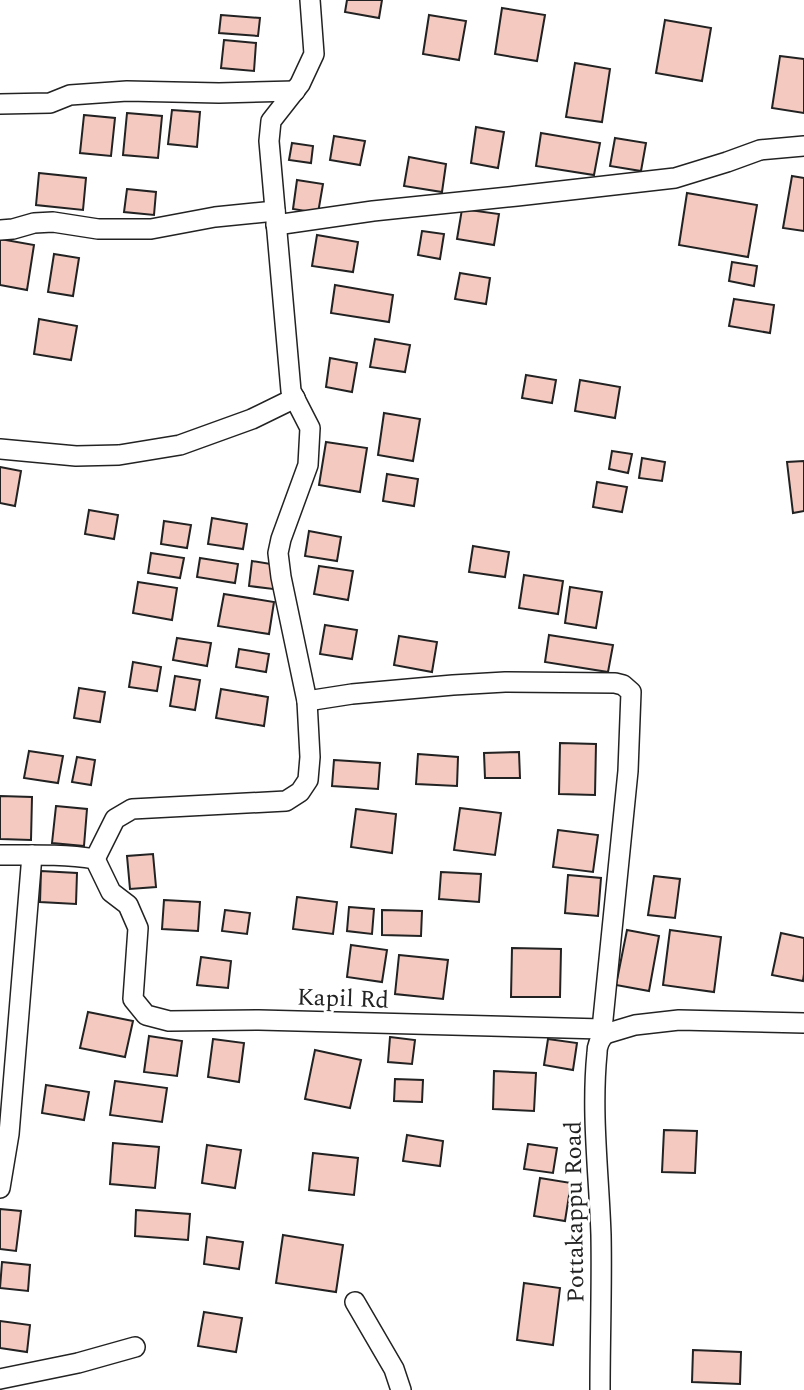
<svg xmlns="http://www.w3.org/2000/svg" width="804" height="1390" font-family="Spectral,serif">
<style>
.building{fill:#f3c9c0;stroke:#222;stroke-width:2}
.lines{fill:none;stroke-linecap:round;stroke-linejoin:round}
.street-casing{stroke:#222;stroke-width:22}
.street{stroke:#fff;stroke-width:19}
.labels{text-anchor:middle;stroke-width:5;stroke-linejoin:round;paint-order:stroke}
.street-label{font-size:24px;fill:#222;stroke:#fff}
</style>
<rect width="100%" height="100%" fill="#fff"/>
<g class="building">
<path d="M347,0H382L379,18L345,12Z"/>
<path d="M502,8L545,15L537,61L495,54Z"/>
<path d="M221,15L260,18L258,36L219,33Z"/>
<path d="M429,15L466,21L459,60L423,54Z"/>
<path d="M665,20L711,28L702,81L656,73Z"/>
<path d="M224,40L256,43L254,71L221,68Z"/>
<path d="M780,56L804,59V113L772,108Z"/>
<path d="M575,63L610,69L602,122L566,117Z"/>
<path d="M172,110L200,112L197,147L168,144Z"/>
<path d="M127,113L162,116L158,158L123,155Z"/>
<path d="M84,115L115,118L111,156L80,153Z"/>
<path d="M476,127L504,132L498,168L471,163Z"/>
<path d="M541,133L600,143L594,175L536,166Z"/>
<path d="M334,136L365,141L360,165L330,160Z"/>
<path d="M615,138L646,143L641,171L610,166Z"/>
<path d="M292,143L313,146L311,163L289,160Z"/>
<path d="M409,157L446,164L442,192L404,186Z"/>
<path d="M39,173L86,178L83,210L36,205Z"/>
<path d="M792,176L804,178V231L783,228Z"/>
<path d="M297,180L323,184L318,213L293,209Z"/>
<path d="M127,189L156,192L154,215L124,212Z"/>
<path d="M687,193L757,205L748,257L679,245Z"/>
<path d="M462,209L499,214L494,245L457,239Z"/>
<path d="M422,231L444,234L440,259L418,255Z"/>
<path d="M317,235L358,242L353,272L312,266Z"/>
<path d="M0,239L34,245L27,290L0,285Z"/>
<path d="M54,254L79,258L73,296L48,292Z"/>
<path d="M732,262L757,266L754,286L729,281Z"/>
<path d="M460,273L490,278L486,304L455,299Z"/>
<path d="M335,285L393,295L389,322L331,313Z"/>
<path d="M734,299L774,305L770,333L729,326Z"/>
<path d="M39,319L77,326L71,360L34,354Z"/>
<path d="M375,339L410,345L405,372L370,367Z"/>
<path d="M330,358L357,363L352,392L326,387Z"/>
<path d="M526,375L556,380L552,403L522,398Z"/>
<path d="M580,380L620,387L615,418L575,411Z"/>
<path d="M384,413L420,419L413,461L378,455Z"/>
<path d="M326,442L367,448L360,492L319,485Z"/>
<path d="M612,451L632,454L628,473L609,469Z"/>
<path d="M642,458L665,462L662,481L639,478Z"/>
<path d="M804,461V511L793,513L787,462Z"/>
<path d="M0,467L21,471L15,506L0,503Z"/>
<path d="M387,474L418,479L414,506L383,501Z"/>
<path d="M597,482L627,487L622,512L593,507Z"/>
<path d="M89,510L118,515L114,539L85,534Z"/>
<path d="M212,518L247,524L243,549L208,544Z"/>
<path d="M164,521L191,525L187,548L161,544Z"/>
<path d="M309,531L341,537L337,561L305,556Z"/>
<path d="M473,546L509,552L505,577L469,572Z"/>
<path d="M151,553L184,558L180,578L148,573Z"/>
<path d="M200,558L238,564L235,583L197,577Z"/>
<path d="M252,561L277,565L273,589L249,586Z"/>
<path d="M319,566L353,571L348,600L314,594Z"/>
<path d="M524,575L563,581L558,614L519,608Z"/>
<path d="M138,582L177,588L172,620L133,613Z"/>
<path d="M570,587L602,592L596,628L565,623Z"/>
<path d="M224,594L274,602L269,634L218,626Z"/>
<path d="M325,625L357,630L352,659L320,654Z"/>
<path d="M549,635L613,645L608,672L545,662Z"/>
<path d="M399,636L437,642L432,672L394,665Z"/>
<path d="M177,638L211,643L207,666L173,660Z"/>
<path d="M239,649L269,654L266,672L236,667Z"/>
<path d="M133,662L161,667L157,691L129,687Z"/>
<path d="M175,676L200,680L195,710L170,706Z"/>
<path d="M79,688L105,692L100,722L74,718Z"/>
<path d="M221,689L268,697L264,726L216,718Z"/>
<path d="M560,743L596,744L595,795L559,794Z"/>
<path d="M29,751L63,756L58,783L24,778Z"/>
<path d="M519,752L520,778H485L484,753Z"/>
<path d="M418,754L458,757L457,786L416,784Z"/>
<path d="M77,757L95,760L91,785L72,782Z"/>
<path d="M334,760L380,763L378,789L332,786Z"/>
<path d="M0,796L32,797L31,840L0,839Z"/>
<path d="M56,806L87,809L84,846L52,843Z"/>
<path d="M460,808L501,813L495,855L454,850Z"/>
<path d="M356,809L396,814L392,853L351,847Z"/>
<path d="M558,830L598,835L593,872L553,867Z"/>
<path d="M153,854L156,887L130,889L127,856Z"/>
<path d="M41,871L77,873L76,904L40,902Z"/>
<path d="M441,872L481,874L479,902L439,899Z"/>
<path d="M568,875L601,878L598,916L565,913Z"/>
<path d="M654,876L680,879L675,918L648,915Z"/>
<path d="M297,897L337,902L333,934L293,929Z"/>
<path d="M164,900L200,902L198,931L162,929Z"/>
<path d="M349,907L374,909L372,934L347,931Z"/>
<path d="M225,910L250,913L247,934L222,931Z"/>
<path d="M382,910L422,911L421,936L382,935Z"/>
<path d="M627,930L659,936L649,991L616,985Z"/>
<path d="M670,930L721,937L714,992L663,985Z"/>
<path d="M781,933L804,938V974L803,981L772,975Z"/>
<path d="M351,945L387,950L382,982L347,977Z"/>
<path d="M512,948L561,949L560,997H511Z"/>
<path d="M399,955L448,960L443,999L395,994Z"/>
<path d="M201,957L231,961L228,988L197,985Z"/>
<path d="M88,1012L133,1021L125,1057L80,1048Z"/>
<path d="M149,1036L182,1041L177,1076L144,1072Z"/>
<path d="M390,1037L415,1040L412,1064L388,1062Z"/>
<path d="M213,1039L244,1043L239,1082L208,1077Z"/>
<path d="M548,1039L577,1043L573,1070L544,1065Z"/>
<path d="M315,1050L361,1060L350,1108L305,1099Z"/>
<path d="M494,1071L536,1073L534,1111L493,1109Z"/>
<path d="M395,1079L423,1080L422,1102L394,1101Z"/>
<path d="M115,1081L167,1088L162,1122L110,1115Z"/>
<path d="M46,1085L89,1092L84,1120L42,1113Z"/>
<path d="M664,1130L697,1131L695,1173L662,1172Z"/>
<path d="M407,1135L443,1141L440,1166L403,1161Z"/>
<path d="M113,1143L159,1147L155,1188L110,1184Z"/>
<path d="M528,1144L557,1148L553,1173L524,1169Z"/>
<path d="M207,1145L241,1150L235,1188L202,1183Z"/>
<path d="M313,1153L358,1158L354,1195L309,1190Z"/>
<path d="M540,1178L571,1183L565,1221L534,1216Z"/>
<path d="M0,1209L21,1211L16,1251L0,1249Z"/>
<path d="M136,1210L190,1214L188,1240L135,1236Z"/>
<path d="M283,1235L343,1245L336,1292L276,1283Z"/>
<path d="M207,1237L243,1242L239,1269L204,1264Z"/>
<path d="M2,1262L30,1265L28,1291L0,1288Z"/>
<path d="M524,1283L560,1288L553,1345L517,1340Z"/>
<path d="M204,1312L242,1318L236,1352L198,1346Z"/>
<path d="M0,1321L30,1325L27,1352L0,1348Z"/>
<path d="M693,1350L741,1352L740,1384L692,1382Z"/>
</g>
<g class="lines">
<defs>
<g id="street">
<path d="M0,104L50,103L70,95L127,91L219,93L295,91"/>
<path d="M276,225L373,211L517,196L675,178L727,162L760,150L804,146"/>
<path d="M0,230L13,229L34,223L53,222L98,229H151L215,217L275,211"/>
<path d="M0,449L76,456L119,455L180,445L252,419L295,398"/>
<path d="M307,701L352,694L453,685L505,682L615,683L623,685L631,692L628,771L602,1029"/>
<path d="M0,855C31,855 64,854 95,859L111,892L128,905L138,928L133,999L146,1015L169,1021L259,1020L602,1029L605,1034L635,1025L679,1020L804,1023"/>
<path d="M95,859L115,819L132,809L286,801L300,792L308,780L310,757L307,701L281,577L278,553L281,539L308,465L310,428L291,391L269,141L271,121L300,84L314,54L310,0"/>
<path d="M0,1188L9,1134L32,855"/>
<path d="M355,1302L394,1369L401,1390"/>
<path d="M0,1379L78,1363L135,1347"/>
<path d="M600,1390C600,1338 602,1287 601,1235C599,1175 591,1114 597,1053C597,1046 599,1040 605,1034"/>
</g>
</defs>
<use href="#street" class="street-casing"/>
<use href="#street" class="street"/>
</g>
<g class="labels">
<g class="street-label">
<text transform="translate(343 998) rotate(2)" y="8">Kapil Rd</text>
<text transform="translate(574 1212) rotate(-91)" y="8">Pottakappu Road</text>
</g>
</g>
</svg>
